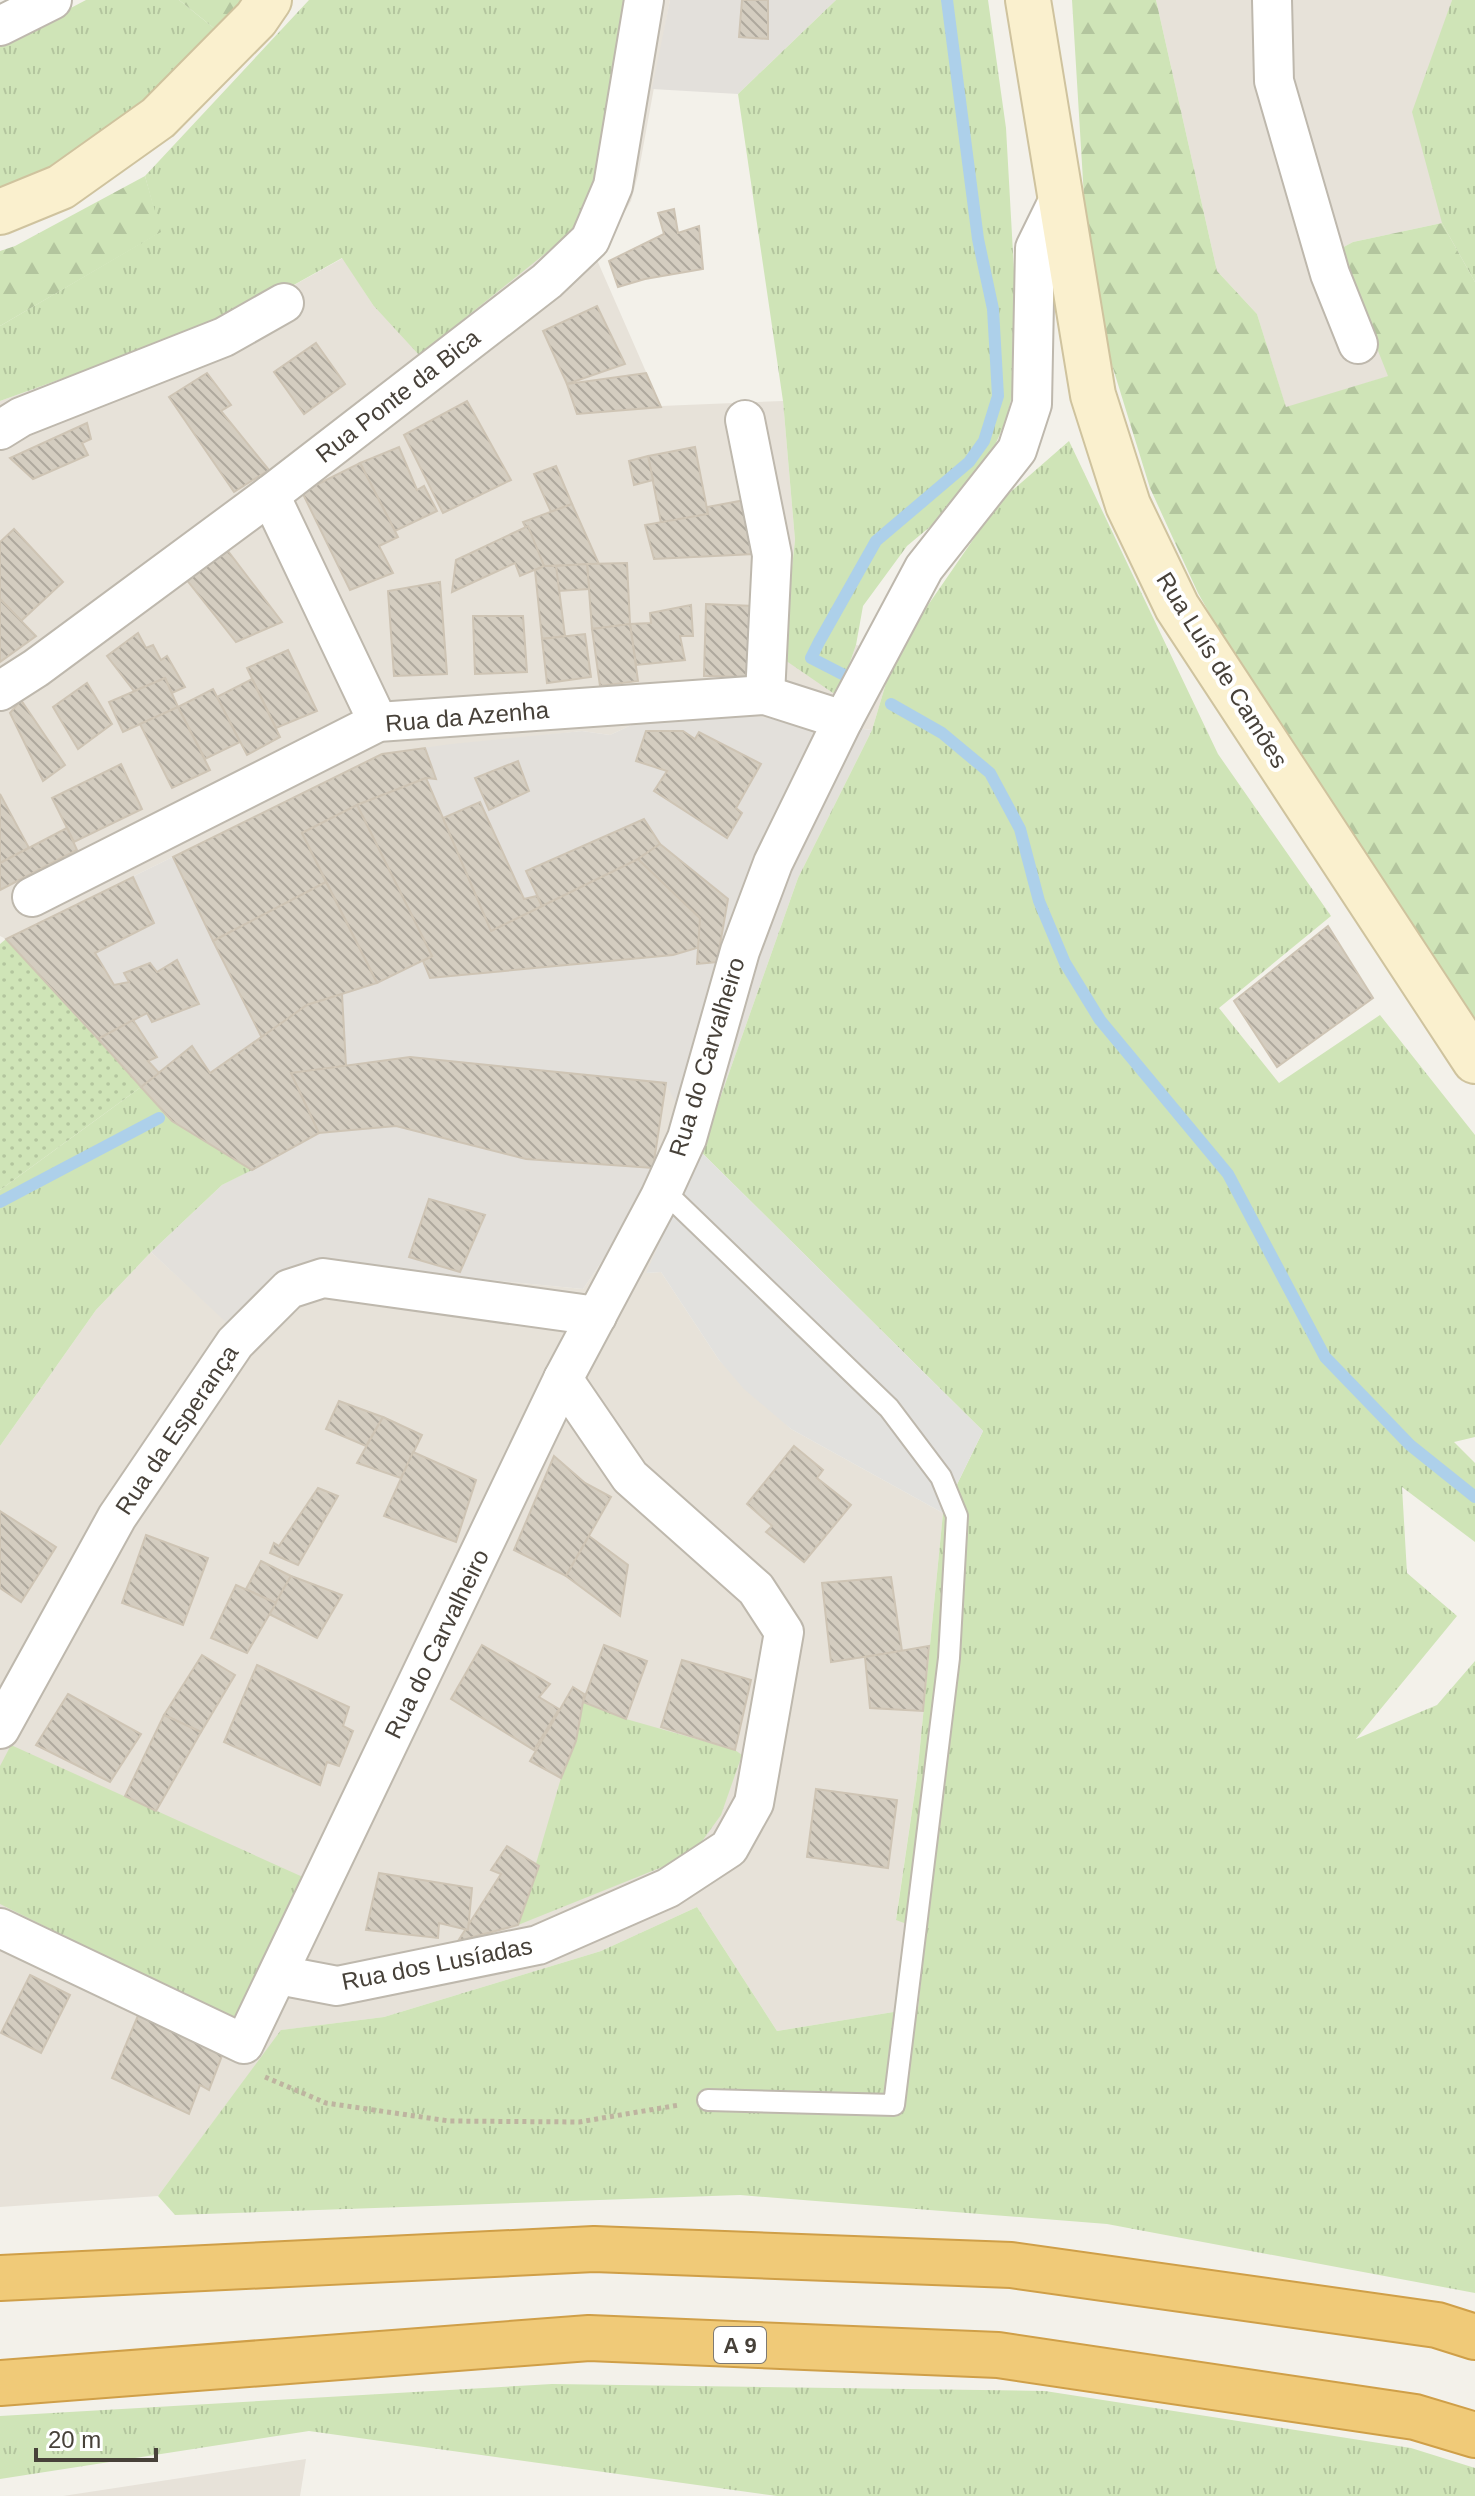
<svg xmlns="http://www.w3.org/2000/svg" width="1475" height="2496" font-family="Arial,sans-serif">
<style>
.residential{fill:#e7e2d9}
.industrial{fill:#e3e0db}
.grass{fill:url(#grass-tufts)}
.forest{fill:url(#forest-firs)}
.garden{fill:url(#garden-dots)}
.parking{fill:#e2e1de}
.lines{fill:none;stroke-linecap:round;stroke-linejoin:round}
.stream{stroke:#add0ea;stroke-width:12}
.building{fill:url(#building-back-hatch);stroke:#cec4b4;stroke-width:2}
.service-casing{stroke:#beb8ad;stroke-width:24}
.minor-casing{stroke:#beb8ad;stroke-width:42}
.secondary-casing{stroke:#cfc39e;stroke-width:48}
.motorway-casing{stroke:#cf9f48;stroke-width:48}
.path{stroke:#beb4a0;stroke-width:5;stroke-dasharray:4 4;stroke-linecap:butt}
.service{stroke:#fff;stroke-width:20}
.minor{stroke:#fff;stroke-width:38}
.secondary{stroke:#faf0ce;stroke-width:44}
.motorway{stroke:#f0ca78;stroke-width:44}
.labels{text-anchor:middle;stroke-width:8;stroke-linejoin:round;paint-order:stroke}
.shield{fill:#fff;stroke:#7e7a74;stroke-width:2}
.shield-label{font-size:22px;font-weight:bold;fill:#474139}
.street-label{font-size:24px;fill:#474139;stroke:#fff}
</style>
<defs>
<pattern id="grass-tufts" width="24" height="20" patternUnits="userSpaceOnUse" patternTransform="scale(2)"><rect width="24" height="20" fill="#cfe4b7"/><path d="M3 7l-1-3M5 7V3M7 7l1-3M15 17l-1-3M17 17v-4M19 17l1-3" fill="none" stroke="#b3c59e"/></pattern>
<pattern id="forest-firs" width="22" height="20" patternUnits="userSpaceOnUse" patternTransform="scale(2)"><rect width="22" height="20" fill="#cfe4b7"/><path d="M5 1l3.5 6h-7zM16 11l3.5 6h-7z" fill="#b3c59e"/></pattern>
<pattern id="garden-dots" width="8" height="8" patternUnits="userSpaceOnUse" patternTransform="scale(2)"><rect width="8" height="8" fill="#cfe4b7"/><path d="M2 2h.1M6 6h.1" fill="none" stroke="#b3c59e" stroke-width="1.8" stroke-linecap="round"/></pattern>
<pattern id="building-back-hatch" width="6" height="6" patternUnits="userSpaceOnUse" patternTransform="scale(2)"><rect width="6" height="6" fill="#d4cdc0"/><path d="M-1 5l2 2M0 0l6 6M5-1l2 2" fill="none" stroke="#aea89d"/></pattern>
</defs>
<rect width="100%" height="100%" fill="#f3f1ea"/>
<g class="residential">
<path d="M630,0H670L638,175L631,201L597,260L661,406L783,401L795,540L782,658L841,688L856,645L895,653L872,730L783,718L642,720L610,735L582,731L382,754L6,939L0,936V401L242,314L343,258L373,305Z"/>
<path d="M1156,0H1452L1425,81L1475,282L1442,223L1353,242L1338,250L1389,376L1286,408L1257,314L1217,271Z"/>
<path d="M666,1083L701,1152L647,1273L661,1272L719,1360L791,1429L943,1513L917,1777L896,1919L926,1931L918,2008L777,2031L697,1907L601,1951L384,2017L282,2030L158,2196L0,2207V1446L96,1310L151,1252L230,1325L313,1263L583,1289L609,1251L653,1168Z"/>
<path d="M306,2459L300,2496H63Z"/>
</g>
<g class="industrial">
<path d="M670,0H836L738,94L652,89Z"/>
<path d="M700,710L872,730L798,878L701,1152L666,1084L653,1168L609,1251L583,1289L313,1263L230,1326L151,1252L222,1185L251,1170L172,1121L6,939L382,754L451,744L582,731L610,735L642,720Z"/>
</g>
<g class="grass">
<path d="M86,0H179L220,33L92,152L0,197V45Z"/>
<path d="M309,0H630L598,179L577,228L419,355L373,305L342,258L242,314L0,401V326L160,232L145,176Z"/>
<path d="M836,0H988L1006,128L1017,324L1016,381L1005,423L985,467L956,505L907,546L863,606L856,645L841,688L833,693L782,658L795,540L783,401L738,94Z"/>
<path d="M1452,0H1475V282L1442,223L1412,112Z"/>
<path d="M1069,441L1218,754L1331,916L1219,1008L1279,1083L1380,1015L1475,1135V1437L1454,1442L1475,1463V1542L1402,1487L1407,1573L1457,1616L1356,1739L1437,1705L1475,1661V2293L1107,2224L740,2195L175,2215L158,2196L281,2030L384,2017L601,1951L697,1907L777,2031L918,2008L926,1931L896,1920L917,1777L943,1513L983,1431L701,1152L798,878L872,730L895,653L999,502Z"/>
<path d="M141,1087L172,1121L252,1170L222,1185L151,1252L96,1310L0,1446V1190Z"/>
<path d="M583,1702L626,1719L735,1750L742,1755L721,1815L692,1855L518,1925L561,1778L576,1741Z"/>
<path d="M11,1745L305,1878L244,2009L230,2019L0,1904V1766Z"/>
<path d="M552,2384L1045,2391L1411,2448L1475,2468V2496H777L309,2431L0,2479V2416Z"/>
</g>
<g class="forest">
<path d="M179,0H246L220,33Z"/>
<path d="M1072,0H1156L1217,271L1257,314L1286,407L1388,376L1338,250L1353,242L1442,223L1475,282V1019L1268,717L1198,593L1150,488L1108,352L1084,197Z"/>
<path d="M145,176L161,232L0,326V251L15,246Z"/>
</g>
<path class="garden" d="M6,939L141,1087L0,1190V944Z"/>
<path class="parking" d="M701,1152L983,1431L943,1513L791,1429L744,1389L719,1360L661,1272L646,1273Z"/>
<g class="lines">
<g class="stream">
<path d="M848,677L811,658L819,642L876,541L969,462L984,441L998,396L993,309L978,239L947,0"/>
<path d="M891,704L942,733L990,773L1020,829L1039,901L1065,963L1100,1020L1228,1174L1325,1357L1410,1445L1475,1497"/>
<path d="M0,1202L159,1118"/>
</g>
</g>
<g class="building">
<path d="M742,0H768V39L739,37Z"/>
<path d="M674,209L678,233L699,226L703,269L645,279L618,287L609,261L664,234L658,213Z"/>
<path d="M597,306L625,364L567,384L543,331Z"/>
<path d="M316,343L345,384L304,414L274,372Z"/>
<path d="M207,373L231,405L221,411L269,470L234,492L169,397Z"/>
<path d="M646,373L661,407L577,414L567,384Z"/>
<path d="M467,401L511,480L443,513L404,435Z"/>
<path d="M87,423L91,439L82,443L88,455L33,479L10,458Z"/>
<path d="M399,447L417,490L424,486L437,511L395,531L360,463Z"/>
<path d="M695,447L708,514L661,523L648,456Z"/>
<path d="M648,456L653,480L634,485L629,461Z"/>
<path d="M360,463L398,537L379,546L393,573L350,590L302,492Z"/>
<path d="M556,466L572,504L551,512L534,474Z"/>
<path d="M745,500L754,554L654,559L645,525L708,514L707,507Z"/>
<path d="M572,504L599,564L544,566L523,522Z"/>
<path d="M528,526L544,566L520,576L515,563L452,592L456,560Z"/>
<path d="M14,529L63,582L21,621L0,599V542Z"/>
<path d="M228,551L282,622L236,642L186,579Z"/>
<path d="M627,563L630,624L592,629L587,564Z"/>
<path d="M587,564L589,589L558,591L556,566Z"/>
<path d="M544,566H556L565,636L542,639L535,570Z"/>
<path d="M440,582L447,674L394,676L388,591Z"/>
<path d="M0,599L36,636L0,662Z"/>
<path d="M706,604L754,606L752,677L704,676Z"/>
<path d="M691,605L693,636H680L685,660L636,665L630,624L651,623L650,613Z"/>
<path d="M473,616H523L527,672L475,674Z"/>
<path d="M630,624L638,681L600,686L592,629Z"/>
<path d="M138,633L146,648L153,645L161,660L167,656L185,687L172,693L165,678L134,691L107,656Z"/>
<path d="M585,634L591,677L547,683L542,639Z"/>
<path d="M288,650L317,711L276,728L247,668Z"/>
<path d="M165,678L178,707L123,732L109,702Z"/>
<path d="M252,679L280,737L247,755L217,697Z"/>
<path d="M87,683L112,724L78,749L53,707Z"/>
<path d="M213,689L240,742L205,759L178,707Z"/>
<path d="M21,700L65,765L43,781L10,713Z"/>
<path d="M178,707L210,770L172,788L140,724Z"/>
<path d="M646,731H683L695,739L699,732L761,764L736,808L742,813L727,838L654,791L667,771L636,761Z"/>
<path d="M425,748L436,779L426,778L357,805L302,833L326,882L213,941L173,857L382,754Z"/>
<path d="M518,761L529,791L489,810L475,778Z"/>
<path d="M121,764L142,809L74,842L52,798Z"/>
<path d="M426,778L491,931L638,859L700,918V947L673,955L430,978L423,961L432,956L357,805Z"/>
<path d="M0,794L29,848L0,863Z"/>
<path d="M480,802L524,899L537,896L542,906L491,931L443,818Z"/>
<path d="M357,805L432,956L377,983L302,833Z"/>
<path d="M644,819L660,844L638,859L542,906L526,871Z"/>
<path d="M67,828L77,850L0,890V863Z"/>
<path d="M660,844L728,899L717,962L697,964L700,918L638,859Z"/>
<path d="M133,877L154,923L95,953L114,985L129,982L124,973L150,963L157,972L177,960L199,1004L152,1022L147,1013L98,1039L6,939Z"/>
<path d="M326,882L377,983L307,1005L262,1038L213,941Z"/>
<path d="M1328,926L1373,998L1277,1067L1234,1001Z"/>
<path d="M342,994L346,1066L291,1073L319,1133L252,1170L172,1121L141,1087L192,1046L210,1073L307,1005Z"/>
<path d="M133,1020L157,1057L148,1061L159,1073L141,1087L98,1039Z"/>
<path d="M410,1057L666,1083L653,1168L526,1159L396,1126L319,1133L291,1073Z"/>
<path d="M429,1199L485,1215L460,1272L409,1257Z"/>
<path d="M339,1401L383,1417L366,1446L326,1429Z"/>
<path d="M383,1417L422,1435L401,1478L357,1463Z"/>
<path d="M794,1446L823,1470L817,1478L851,1505L804,1562L766,1532L772,1526L747,1504Z"/>
<path d="M413,1452L476,1480L456,1542L384,1516Z"/>
<path d="M554,1456L585,1483L611,1497L566,1576L514,1550Z"/>
<path d="M318,1488L338,1496L298,1565L270,1553L274,1543L279,1546Z"/>
<path d="M0,1511L56,1547L21,1602L0,1588Z"/>
<path d="M146,1535L208,1558L183,1625L122,1603Z"/>
<path d="M589,1536L628,1565L620,1616L566,1576Z"/>
<path d="M261,1561L291,1576L276,1603L246,1589Z"/>
<path d="M291,1576L342,1595L317,1638L269,1614Z"/>
<path d="M891,1577L902,1651L831,1662L822,1583Z"/>
<path d="M236,1585L276,1603L247,1653L211,1638Z"/>
<path d="M482,1645L550,1684L539,1697L559,1709L534,1750L451,1699Z"/>
<path d="M604,1645L647,1661L626,1719L583,1702Z"/>
<path d="M929,1646L923,1711L870,1708L865,1657Z"/>
<path d="M202,1655L235,1675L201,1732L164,1715Z"/>
<path d="M682,1660L751,1680L735,1750L661,1727Z"/>
<path d="M257,1665L349,1707L343,1726L353,1731L339,1766L327,1762L320,1785L224,1742Z"/>
<path d="M573,1687L584,1694L583,1702L576,1741L561,1778L530,1761Z"/>
<path d="M68,1694L141,1734L110,1782L36,1745Z"/>
<path d="M164,1715L201,1732L156,1811L125,1796Z"/>
<path d="M816,1789L897,1800L888,1868L807,1857Z"/>
<path d="M507,1846L539,1866L518,1925L458,1941L501,1874L491,1870Z"/>
<path d="M379,1873L472,1888L468,1930L439,1923L438,1938L366,1930Z"/>
<path d="M30,1975L70,1995L41,2053L1,2033Z"/>
<path d="M139,2013L223,2053L209,2090L200,2085L189,2114L112,2078Z"/>
</g>
<g class="lines">
<defs>
<path id="service" d="M662,1189L889,1408L941,1477L957,1516L949,1658L894,2105L708,2100"/>
<g id="minor">
<path d="M1272,0L1274,81L1330,274L1358,344"/>
<path d="M0,26L52,0"/>
<path d="M745,420L772,555L765,695"/>
<path d="M0,430L21,417L224,337L284,303"/>
<path d="M270,495L378,722"/>
<path d="M0,691L36,668L270,495L547,281L590,240L613,186L644,0"/>
<path d="M32,897L378,722L765,695L843,720"/>
<path d="M0,1729L117,1517L235,1343L289,1289L323,1278L597,1316"/>
<path d="M0,1928L244,2044L563,1379L660,1197L687,1138L740,951L773,863L843,720L924,568L1017,450L1032,404L1035,248L1060,197"/>
<path d="M279,1975L337,1986L538,1945L668,1888L729,1848L754,1803L784,1632L756,1589L630,1477L563,1379"/>
</g>
<g id="secondary">
<path d="M1028,0L1093,395L1128,505L1177,607L1475,1061"/>
<path d="M0,212L61,187L158,118L256,19L269,0"/>
</g>
<g id="motorway">
<path d="M0,2278L594,2249L1011,2265L1437,2325L1475,2337"/>
<path d="M0,2383L589,2338L998,2355L1415,2417L1475,2435"/>
</g>
</defs>
<use href="#service" class="service-casing"/>
<use href="#minor" class="minor-casing"/>
<use href="#secondary" class="secondary-casing"/>
<use href="#motorway" class="motorway-casing"/>
<path class="path" d="M265,2077L326,2103L449,2121L579,2122L679,2105"/>
<use href="#service" class="service"/>
<use href="#minor" class="minor"/>
<use href="#secondary" class="secondary"/>
<use href="#motorway" class="motorway"/>
</g>
<g class="labels">
<rect class="shield" x="714" y="2327" width="52" height="36" rx="6"/>
<g class="shield-label">
<text x="740" y="2353">A 9</text>
</g>
<g class="street-label">
<text transform="translate(398 396) rotate(-38)" y="8">Rua Ponte da Bica</text>
<text transform="translate(1222 670) rotate(58)" y="8">Rua Luís de Camões</text>
<text transform="translate(467 717) rotate(-5)" y="8">Rua da Azenha</text>
<text transform="translate(707 1057) rotate(-73)" y="8">Rua do Carvalheiro</text>
<text transform="translate(177 1430) rotate(-56)" y="8">Rua da Esperança</text>
<text transform="translate(437 1644) rotate(-64)" y="8">Rua do Carvalheiro</text>
<text transform="translate(437 1964) rotate(-11)" y="8">Rua dos Lusíadas</text>
</g>
</g>
<path d="M36 2448v12h120v-12" fill="none" stroke="#474139" stroke-width="4"/>
<text x="48" y="2448" font-size="24" fill="#474139" stroke="#ffffff" stroke-width="6" paint-order="stroke">20 m</text>
</svg>
